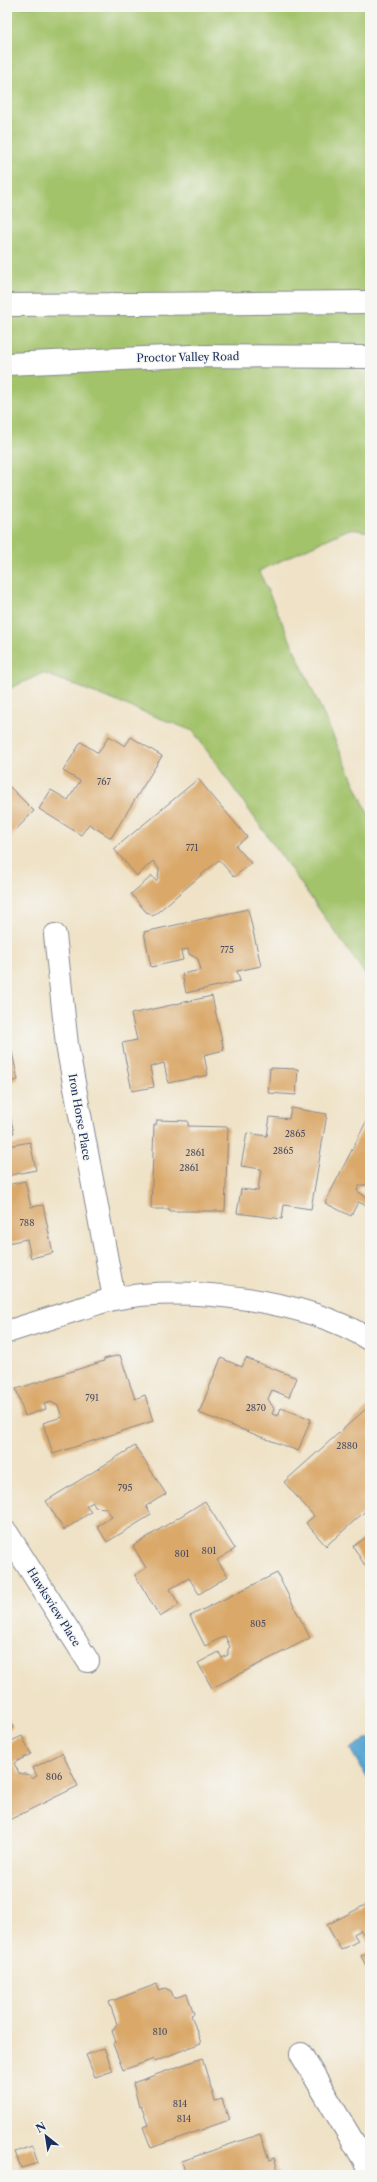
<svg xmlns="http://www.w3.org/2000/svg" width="377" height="2182" font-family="'Libre Caslon Text',serif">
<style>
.green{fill:#a3c36b;stroke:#5f7964}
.water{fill:#56a5d0;stroke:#386a97}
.building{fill:#daa96a}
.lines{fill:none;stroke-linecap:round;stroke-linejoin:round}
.minor-casing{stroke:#858892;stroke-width:24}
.minor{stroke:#fff;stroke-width:22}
.labels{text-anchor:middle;stroke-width:3;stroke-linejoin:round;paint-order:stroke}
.number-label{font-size:9px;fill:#4b4e61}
.street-label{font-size:11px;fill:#1b2f5e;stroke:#f6f6f2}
</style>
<rect width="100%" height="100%" fill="#f6f6f2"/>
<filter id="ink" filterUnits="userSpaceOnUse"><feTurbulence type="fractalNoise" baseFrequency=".025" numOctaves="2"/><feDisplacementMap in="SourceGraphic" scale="8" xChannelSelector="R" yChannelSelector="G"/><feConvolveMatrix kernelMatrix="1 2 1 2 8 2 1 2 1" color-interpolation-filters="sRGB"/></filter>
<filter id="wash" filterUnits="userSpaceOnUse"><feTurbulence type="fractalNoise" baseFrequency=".012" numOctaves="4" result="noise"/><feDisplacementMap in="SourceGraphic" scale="16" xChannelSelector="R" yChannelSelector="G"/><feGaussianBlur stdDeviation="0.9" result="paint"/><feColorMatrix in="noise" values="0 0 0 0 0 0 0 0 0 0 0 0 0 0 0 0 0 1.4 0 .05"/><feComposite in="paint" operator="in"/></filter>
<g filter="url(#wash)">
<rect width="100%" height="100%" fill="#efe2c6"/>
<path class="green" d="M7,7H370V532L349,529L259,571L370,818V981L193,731L43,673L7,690Z"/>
<path class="water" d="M370,1737V1783L350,1749Z"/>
<g id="blocks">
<g class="building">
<path d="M109,736L125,746L131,737L162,756L111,838L89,824L81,835L39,809L51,790L68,800L80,781L63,771L81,742L98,753Z"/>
<path d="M198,779L247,837L236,846L251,863L234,877L219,860L153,916L148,912L147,913L131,894L152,876L156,881L158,878L159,869L153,861L137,876L114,849Z"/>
<path d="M7,784L34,811L7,839Z"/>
<path d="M248,909L261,966L237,971L240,981L186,993L182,974L201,970L198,959L189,954L188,949L181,951L183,960L151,967L144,932Z"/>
<path d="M212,996L224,1050L204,1055L208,1075L168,1083L164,1063L150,1067L154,1087L132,1091L122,1043L137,1040L131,1014Z"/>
<path d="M11,1048L18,1080L7,1083V1049Z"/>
<path d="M270,1068L298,1069L296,1095L268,1093Z"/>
<path d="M7,1102L14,1133L7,1134Z"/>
<path d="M291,1108L327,1114L311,1209L284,1205L282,1219L237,1213L241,1189L258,1191L261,1169L241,1166L247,1133L267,1136L270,1117L289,1119Z"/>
<path d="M370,1114V1184L359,1186L357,1191L368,1198L365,1205L358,1202L351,1216L325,1203Z"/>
<path d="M157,1120L188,1121V1126L228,1127L225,1211H169L170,1209H151L154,1125H156Z"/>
<path d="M30,1142L36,1170L7,1176V1153L9,1152L8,1146Z"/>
<path d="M25,1181L31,1207L43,1205L53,1253L31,1258L27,1239L7,1243V1185Z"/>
<path d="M7,1250L10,1262L7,1263Z"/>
<path d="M120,1355L135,1399L145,1395L153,1421L53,1454L43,1423L62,1417L58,1406L51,1402L44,1404L46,1409L25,1416L16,1389L104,1361V1359Z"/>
<path d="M221,1358L242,1367L246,1358L297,1378L289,1397L272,1390L268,1399L274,1409L272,1414L278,1416L281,1408L311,1419L298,1451L199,1413Z"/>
<path d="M368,1407L370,1410V1507L326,1546L306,1523L314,1516L284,1482Z"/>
<path d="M135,1446L166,1494L146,1506L151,1515L107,1542L97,1526L112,1517L106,1508L95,1507L93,1502L86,1506L91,1512L64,1530L46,1501Z"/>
<path d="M205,1501L235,1549L217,1560L228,1576L199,1594L189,1578L170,1589L179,1605L160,1617L135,1575L146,1568L133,1546Z"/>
<path d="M370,1535V1574L353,1546Z"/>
<path d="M277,1573L310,1638L212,1688L198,1663L219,1652L222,1658L228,1655V1649L230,1647L225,1636L205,1646L190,1616Z"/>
<path d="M7,1716L13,1727L7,1730Z"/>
<path d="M22,1736L31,1754L14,1763L19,1773L30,1775L32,1779L37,1776L33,1768L62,1753L78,1786L7,1821V1743Z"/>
<path d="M369,1903L370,1947L361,1930L354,1934L358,1941L341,1950L327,1925Z"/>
<path d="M370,1951V1974L361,1956Z"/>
<path d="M157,1984L159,1990L165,1988L171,1991L174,1998L187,1994L194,2014L191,2015L201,2043L155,2061L154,2059L123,2070L113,2044L116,2042L112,2031L117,2024L109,2002Z"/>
<path d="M104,2048L113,2071L95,2077L86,2055Z"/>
<path d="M202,2058L215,2101L222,2099L229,2120L151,2148L143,2127L148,2125L141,2106L139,2107L133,2083Z"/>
<path d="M260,2134L269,2160L274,2158L280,2175H186L182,2161Z"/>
<path d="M32,2146L38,2163L21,2168L15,2152Z"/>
</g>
</g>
</g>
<g filter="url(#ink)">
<use href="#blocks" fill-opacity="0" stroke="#858892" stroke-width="1"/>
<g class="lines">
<defs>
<g id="minor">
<path d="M7,305L370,302"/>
<path d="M7,364L190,356L370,357"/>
<path d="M55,935L67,1045L114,1298"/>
<path d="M7,1332C31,1324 55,1317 79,1309C91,1306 103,1301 114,1299C184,1284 311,1300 370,1340"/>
<path d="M7,1533L88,1661"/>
<path d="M301,2054L364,2160L370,2175"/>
</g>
</defs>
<use href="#minor" class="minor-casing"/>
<use href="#minor" class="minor"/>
</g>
</g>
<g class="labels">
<g class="number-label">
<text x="104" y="785">767</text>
<text x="192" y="851">771</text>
<text x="227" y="953">775</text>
<text x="295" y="1137">2865</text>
<text x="283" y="1154">2865</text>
<text x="195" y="1156">2861</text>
<text x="189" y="1171">2861</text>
<text x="27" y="1226">788</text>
<text x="92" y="1401">791</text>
<text x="256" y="1411">2870</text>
<text x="347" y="1449">2880</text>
<text x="125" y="1491">795</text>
<text x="209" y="1554">801</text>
<text x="182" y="1557">801</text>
<text x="258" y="1627">805</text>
<text x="54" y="1780">806</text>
<text x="160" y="2035">810</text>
<text x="180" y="2107">814</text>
<text x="184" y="2122">814</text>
</g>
<g class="street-label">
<text transform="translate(188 357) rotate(-1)" y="4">Proctor Valley Road</text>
<text transform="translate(80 1117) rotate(80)" y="4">Iron Horse Place</text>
<text transform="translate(54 1607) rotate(58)" y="4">Hawksview Place</text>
</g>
</g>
<rect width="377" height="2182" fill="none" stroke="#f6f6f2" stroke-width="24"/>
<g transform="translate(46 2136) rotate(330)" stroke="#f6f6f2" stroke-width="3" paint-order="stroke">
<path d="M0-3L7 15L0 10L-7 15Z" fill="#1b2f5e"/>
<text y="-6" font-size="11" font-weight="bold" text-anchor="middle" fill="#1b2f5e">N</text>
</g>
</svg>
